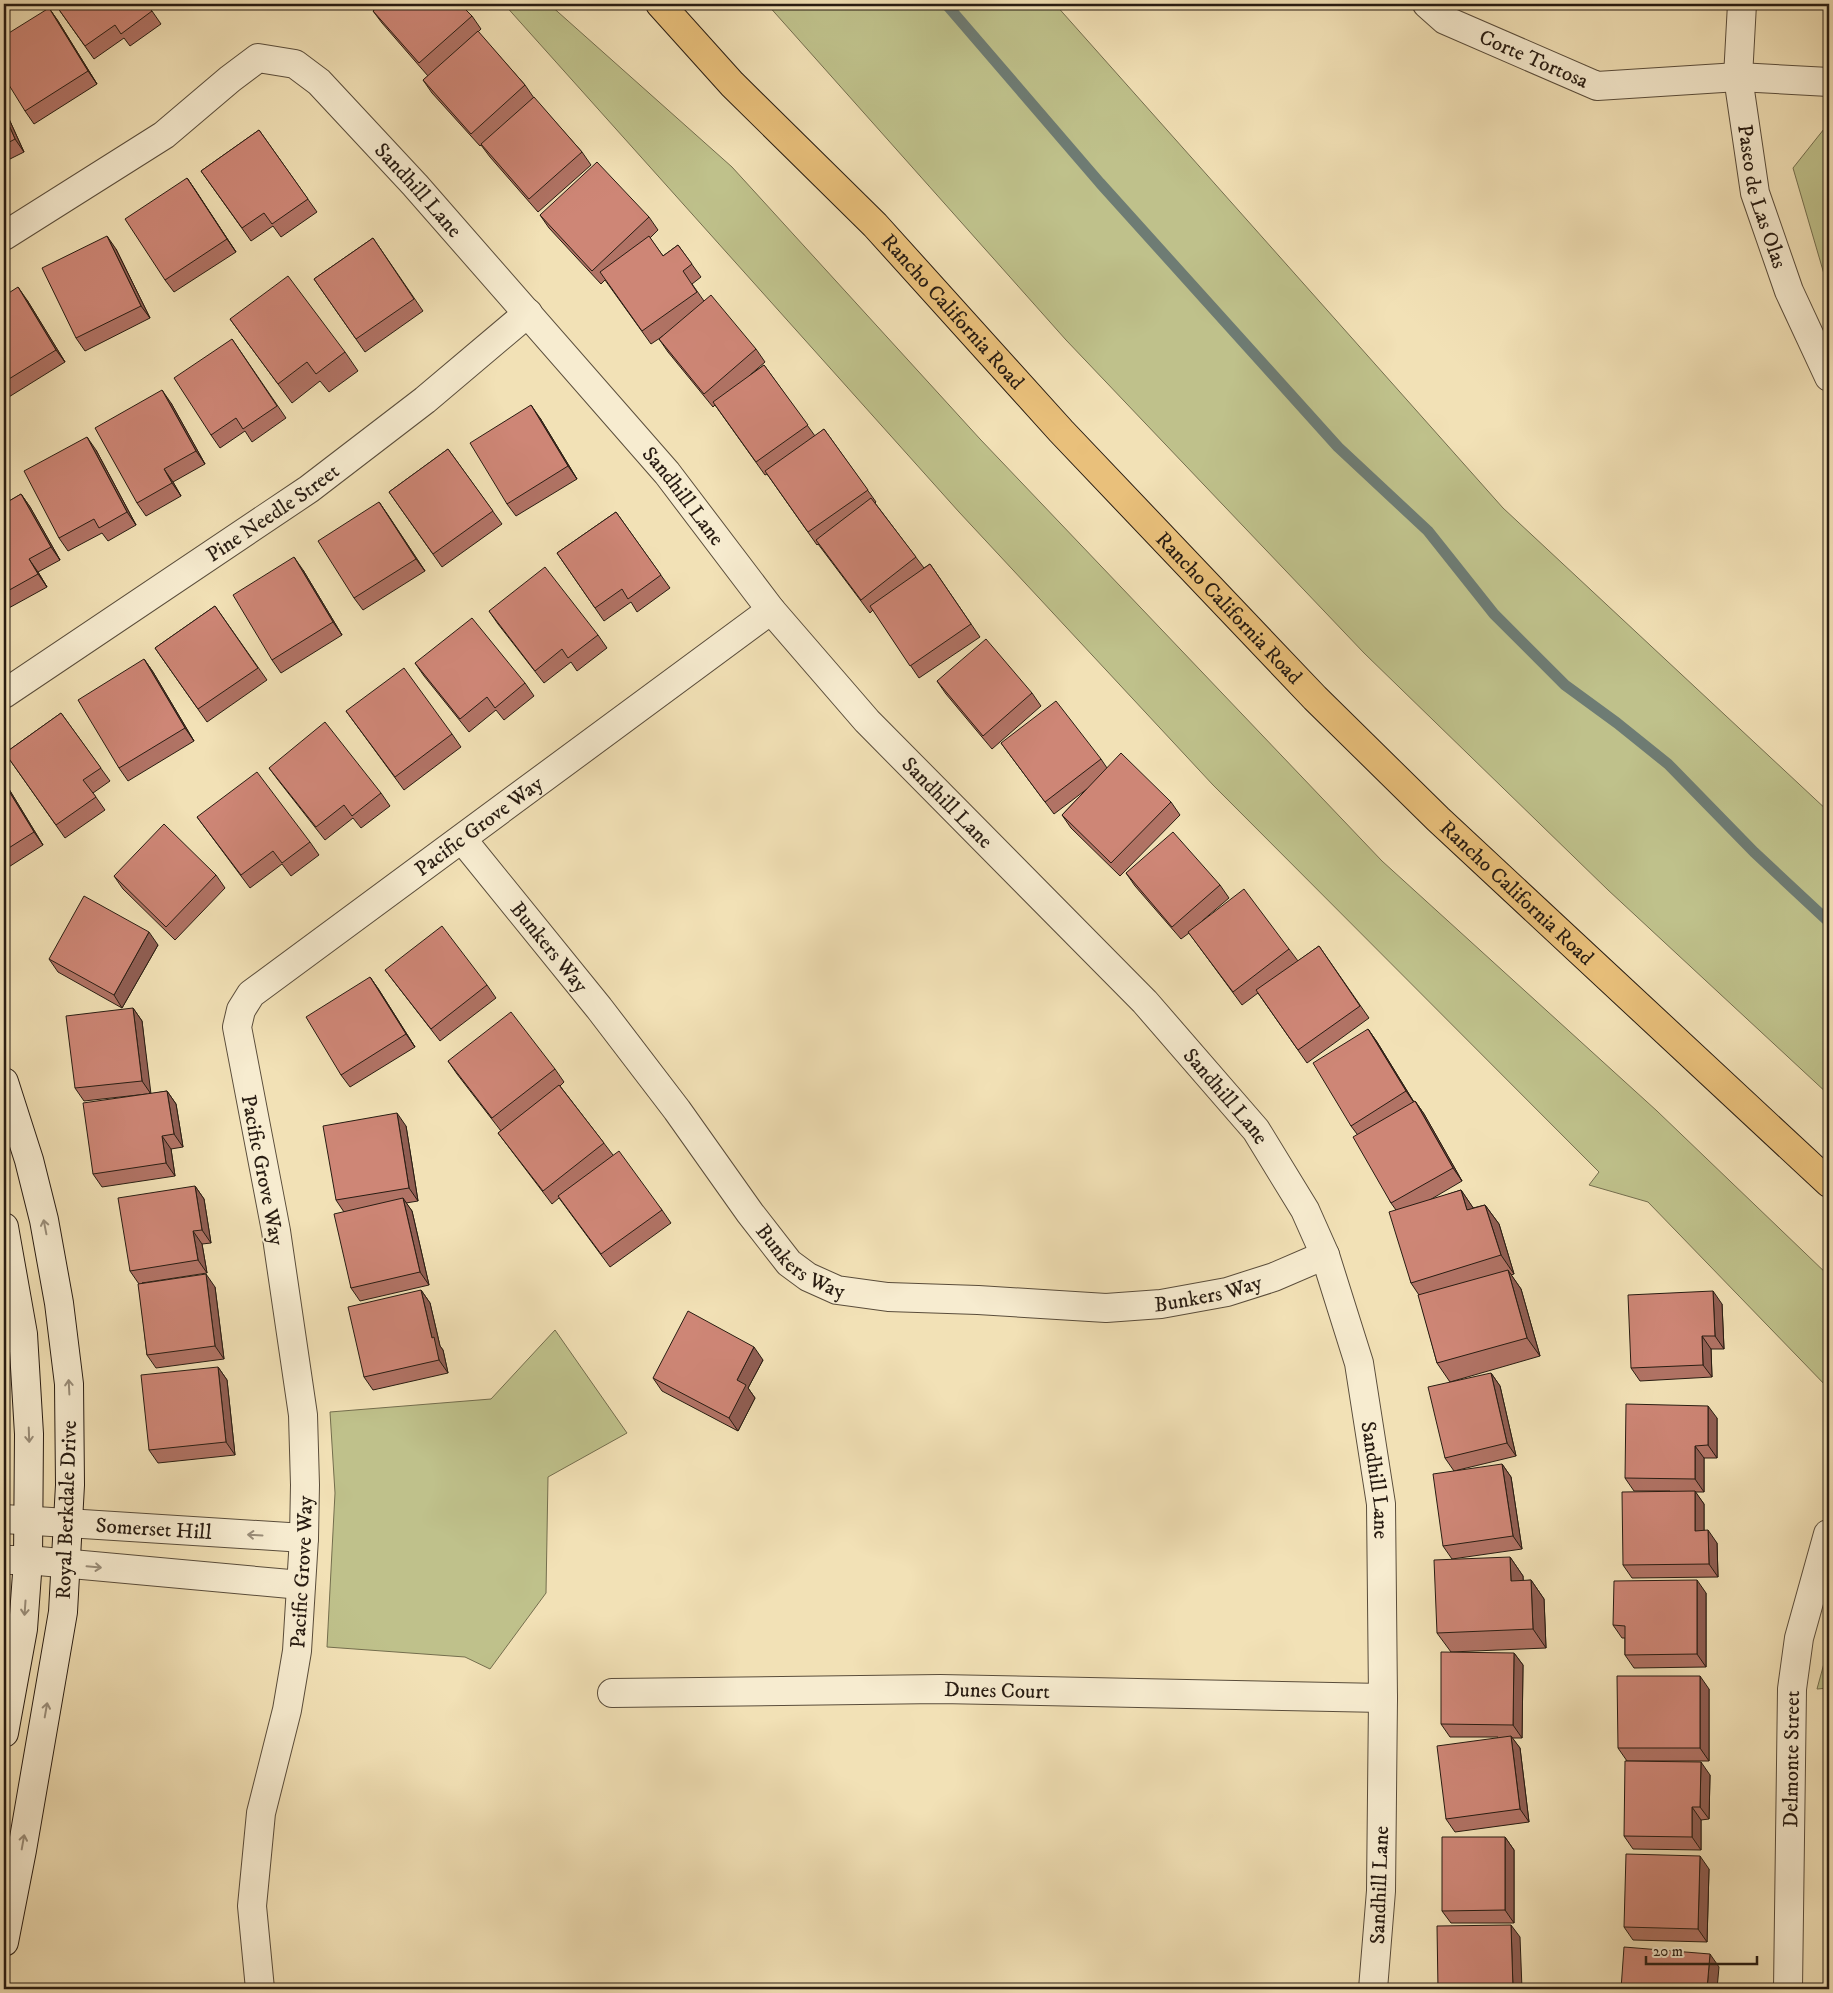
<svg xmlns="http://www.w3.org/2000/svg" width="1833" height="1993" font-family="'IM FELL DW Pica',serif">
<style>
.green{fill:#bfc18b;stroke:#746e4e}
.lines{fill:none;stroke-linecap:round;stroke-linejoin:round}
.stream{stroke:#6e7c74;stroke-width:11}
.street-casing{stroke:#5a4d3b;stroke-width:30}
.secondary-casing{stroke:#281c12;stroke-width:30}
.primary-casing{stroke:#281c12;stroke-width:30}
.street{stroke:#f7ecd0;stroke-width:28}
.secondary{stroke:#f7ecd0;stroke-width:28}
.primary{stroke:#e9c07b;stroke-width:28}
.wall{fill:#b17365;stroke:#281c12}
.shaded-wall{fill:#905e53;stroke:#281c12}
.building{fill:#ce8676;stroke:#281c12}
.oneway{stroke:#9a8e7a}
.labels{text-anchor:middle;stroke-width:4;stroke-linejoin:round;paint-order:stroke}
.street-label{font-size:21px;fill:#281c12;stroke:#f7ecd0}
</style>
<rect width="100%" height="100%" fill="#f2e1b6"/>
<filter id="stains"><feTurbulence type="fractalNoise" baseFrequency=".004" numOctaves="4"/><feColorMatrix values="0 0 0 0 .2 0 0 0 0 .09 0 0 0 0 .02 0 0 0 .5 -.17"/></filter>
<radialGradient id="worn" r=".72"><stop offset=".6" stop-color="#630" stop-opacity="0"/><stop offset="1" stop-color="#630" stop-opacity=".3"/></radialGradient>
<g class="green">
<path d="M504,4H549L732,167L980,439L1382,861L1657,1111L1829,1276V1389L1648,1202L1589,1185L1599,1172L1213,785L959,512Z"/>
<path d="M767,4H1055L1503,508L1829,812V1095L1608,890L1364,653L1066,340Z"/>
<path d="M1824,129H1829V291L1793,168Z"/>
<path d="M555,1330L627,1433L548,1477L546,1593L490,1669L465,1657L327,1647L335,1493L330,1412L491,1399Z"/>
<path d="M1829,1645V1688L1817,1689Z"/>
</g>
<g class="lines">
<path class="stream" d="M946,4L1100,183L1338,447L1428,531L1494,614L1565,685L1617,723L1668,764L1754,852L1829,922"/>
<defs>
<g id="street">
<path id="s1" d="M1427,4L1445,20L1597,86L1738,77L1829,82"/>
<path id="s2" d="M1742,4L1738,77L1755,193L1789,291L1829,377"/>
<path id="s3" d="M4,236L164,135L230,79L258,58L295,64L319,82L415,185L667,473L771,610L867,721L1145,1002L1256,1130L1305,1210L1325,1255L1359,1363L1381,1504L1383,1698L1381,1891L1373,1989"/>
<path id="s4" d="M4,694L309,489L425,400L528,313"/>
<path id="s5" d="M462,839L599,1008L677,1110L750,1213L789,1263L808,1277L837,1290L888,1297L978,1300L1106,1308L1161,1304L1227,1292L1274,1277L1325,1255"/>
<path id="s6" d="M4,1519L304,1538"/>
<path d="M4,1560H28L301,1585"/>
<path id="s7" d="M612,1693L940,1689L1383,1698"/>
<path id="s8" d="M260,1989L252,1906L261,1813L287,1710L297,1651L304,1538L305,1485L303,1415L276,1231L237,1027L241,1010L251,994L771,610"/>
<path id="s9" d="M1788,1989L1792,1689L1799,1638L1828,1534"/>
</g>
<g id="secondary">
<path d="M4,1082L29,1160L44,1220L59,1303L69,1384L70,1485L63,1612L22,1850L4,1942"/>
<path d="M4,1227L23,1334L29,1434L28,1560L23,1629L4,1733"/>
</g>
<g id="primary">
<path id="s10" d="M660,4L732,84L875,225L1061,431L1315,698L1438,819L1829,1183"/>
</g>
</defs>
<use href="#street" class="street-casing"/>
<use href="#secondary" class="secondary-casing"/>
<use href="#primary" class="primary-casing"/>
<use href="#street" class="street"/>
<use href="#secondary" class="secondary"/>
<use href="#primary" class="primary"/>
</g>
<g class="wall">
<path d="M55,4L152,11L161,24L130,46L124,38L94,59Z"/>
<path d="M161,4H172L164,8Z"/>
<path d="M49,8L58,21L97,84L34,124L25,111Z"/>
<path d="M373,11L472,16L481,29L478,32L525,85L534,98L582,152L591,165L538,212L490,157L481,145L480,146L432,93L423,80L428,76L382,23Z"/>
<path d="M4,108L24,152L4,162Z"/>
<path d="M259,130L317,212L281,237L273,226L251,241L201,171Z"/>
<path d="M187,178L236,252L174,292L165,280Z"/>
<path d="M540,215L649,217L658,230L650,238L663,256L678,245L701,277L692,284L704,301L756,349L765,362L749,376L764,365L815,436L824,429L876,502L875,503L924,568L930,564L980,637L919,678L873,610L870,613L818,544L817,545L767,474L765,475L715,405L713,407L668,352L659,339L663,336L651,344L605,280L601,284L549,228Z"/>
<path d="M373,238L423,311L365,352L314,279Z"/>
<path d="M116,249L150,318L85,351L76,338Z"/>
<path d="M4,296L27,300L65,362L4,400Z"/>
<path d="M230,319L345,352L358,371L329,392L320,381L292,403Z"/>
<path d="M232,339L286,418L252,442L245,431L220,448L211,435Z"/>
<path d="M171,403L205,464L173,482L181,496L146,516L137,503Z"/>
<path d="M540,418L577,479L516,516L507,504Z"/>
<path d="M448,449L502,524L442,567L389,492Z"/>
<path d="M96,450L136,525L108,541L102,533L68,551L59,538Z"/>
<path d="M21,494L30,507L60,560L38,572L47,587L7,609L4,604V504Z"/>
<path d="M379,502L425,571L363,610L354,598Z"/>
<path d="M616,512L670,588L637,612L631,602L604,621L557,553Z"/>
<path d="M303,570L342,635L281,673L272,660Z"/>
<path d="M215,606L267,680L207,722L155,648Z"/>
<path d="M489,611L598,635L607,648L577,671L571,662L544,683L498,624Z"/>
<path d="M144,659L153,672L194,741L128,781L119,768Z"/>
<path d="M415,663L525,683L534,696L504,720L496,710L469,732L424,676Z"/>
<path d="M937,681L1032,693L1041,706L992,749L946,694Z"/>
<path d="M346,711L452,734L461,747L404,790Z"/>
<path d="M61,713L110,781L93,793L105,810L65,838L5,753Z"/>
<path d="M1001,743L1101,759L1107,768L1171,802L1180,815L1120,876L1071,828L1062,815L1087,789L1054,814Z"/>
<path d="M269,768L381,793L390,806L361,828L353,818L325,840L278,780Z"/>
<path d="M4,781L43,845L4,870Z"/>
<path d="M197,817L310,842L319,855L291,876L282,864L250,888Z"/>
<path d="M1126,873L1220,885L1229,898L1202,921L1289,949L1298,961L1319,946L1369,1018L1307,1063L1258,993L1242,1005L1189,933L1181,939L1135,886Z"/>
<path d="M216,875L225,888L175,940L123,889L114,876Z"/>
<path d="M158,945L122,1008L58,972L49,959Z"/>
<path d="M385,970L487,985L496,998L440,1041Z"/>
<path d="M370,977L379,990L415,1047L350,1087L341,1075Z"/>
<path d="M133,1008L142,1021L150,1094L167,1091L176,1104L183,1147L171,1149L175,1176L102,1187L93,1174L147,1094L84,1101L75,1088Z"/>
<path d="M1368,1029L1377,1042L1414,1102L1415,1101L1424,1114L1462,1181L1428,1201L1461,1190L1473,1208L1485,1205L1499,1224L1514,1274L1511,1275L1521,1289L1540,1356L1450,1382L1437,1363L1419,1295L1411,1283L1396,1210L1391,1203L1357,1134L1351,1126Z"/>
<path d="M448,1061L555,1069L564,1082L560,1086L613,1155L662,1210L671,1223L610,1267L559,1198L552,1204L498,1133L501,1131L457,1074Z"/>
<path d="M406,1126L418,1201L406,1203L412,1211L429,1285L360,1301L351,1288L344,1212L336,1200Z"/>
<path d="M195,1186L204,1199L211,1243L202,1244L207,1273L142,1283L215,1287L224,1359L156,1368L147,1355L139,1284L130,1271Z"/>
<path d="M421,1290L430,1303L440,1346L443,1350L448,1373L373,1390L364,1377Z"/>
<path d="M1722,1304L1724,1349H1711L1712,1377L1640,1381L1631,1368Z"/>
<path d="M763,1360L748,1388L755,1398L738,1431L662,1391L653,1378Z"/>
<path d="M218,1367L227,1380L235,1455L158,1463L149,1450Z"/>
<path d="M1491,1373L1500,1386L1516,1456L1454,1471L1445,1458Z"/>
<path d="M1717,1418V1458H1704V1492H1695L1704,1504V1530L1717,1543L1718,1577L1632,1578L1623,1565L1670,1491H1634L1625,1478Z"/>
<path d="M1502,1464L1511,1477L1522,1549L1452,1559L1443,1546Z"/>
<path d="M1510,1557L1523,1576V1581L1531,1580L1544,1599L1546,1648L1451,1652L1437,1633Z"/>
<path d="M1706,1593V1667L1634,1668L1625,1655V1638H1622L1613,1625Z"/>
<path d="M1514,1653L1523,1665L1522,1738H1512L1520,1748L1529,1822L1455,1832L1446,1819L1498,1737H1450L1441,1724Z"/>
<path d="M1709,1689V1761H1627L1618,1748Z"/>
<path d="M1710,1775L1709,1819L1701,1820V1850L1633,1849L1624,1836Z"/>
<path d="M1505,1837L1514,1850V1923H1451L1442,1911Z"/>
<path d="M1709,1869L1707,1942L1633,1940L1624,1927Z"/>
</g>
<g class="shaded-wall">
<path d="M49,8L58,21L97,84L88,71Z"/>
<path d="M4,108L24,152L15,139L4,114Z"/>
<path d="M187,178L196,191L236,252L227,239Z"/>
<path d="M107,236L116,249L150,318L141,306Z"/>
<path d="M18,287L27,300L65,362L56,350Z"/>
<path d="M162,390L171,403L205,464L196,451Z"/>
<path d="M531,405L540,418L577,479L568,466Z"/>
<path d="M87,437L96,450L136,525L127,512Z"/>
<path d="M164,469L173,482L181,496L172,483Z"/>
<path d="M21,494L30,507L60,560L51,547Z"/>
<path d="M379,502L388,515L425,571L416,559Z"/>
<path d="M294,557L303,570L342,635L333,622Z"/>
<path d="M29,559L38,572L47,587L38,574Z"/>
<path d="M144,659L153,672L194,741L185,728Z"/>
<path d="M4,781L43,845L34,832L4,783Z"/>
<path d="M149,932L158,945L122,1008L114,995Z"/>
<path d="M370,977L379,990L415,1047L406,1034Z"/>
<path d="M133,1008L142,1021L151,1094L142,1081Z"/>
<path d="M1368,1029L1377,1042L1415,1104L1406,1091Z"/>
<path d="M167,1091L176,1104L183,1147L174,1134Z"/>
<path d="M1415,1101L1424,1114L1462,1181L1453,1168Z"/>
<path d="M397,1113L406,1126L418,1201L409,1188Z"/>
<path d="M162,1136L171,1149L175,1176L166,1163Z"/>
<path d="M195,1186L204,1199L211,1243L202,1230Z"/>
<path d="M1461,1190L1474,1209L1467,1210Z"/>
<path d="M403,1198L412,1211L429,1285L420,1272Z"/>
<path d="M1485,1205L1499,1224L1514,1274L1501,1255Z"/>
<path d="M193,1231L202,1244L207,1273L198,1260Z"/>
<path d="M1508,1270L1521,1289L1540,1356L1527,1338Z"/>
<path d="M206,1274L215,1287L224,1359L215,1346Z"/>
<path d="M421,1290L430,1303L440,1346L443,1350L448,1373L439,1360L432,1338Z"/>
<path d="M1713,1291L1722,1304L1724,1349L1715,1336Z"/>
<path d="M1702,1336L1711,1349L1712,1377L1703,1365Z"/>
<path d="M754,1347L763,1360L748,1388L755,1398L738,1431L729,1418L737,1380Z"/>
<path d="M218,1367L227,1380L235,1455L226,1442Z"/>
<path d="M1491,1373L1500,1386L1516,1456L1507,1443Z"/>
<path d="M1708,1406L1717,1418V1458L1708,1445Z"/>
<path d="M1695,1446L1704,1458V1492L1695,1479Z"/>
<path d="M1502,1464L1511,1477L1522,1549L1513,1536Z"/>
<path d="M1695,1491L1704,1504V1543L1695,1531Z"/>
<path d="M1708,1530L1717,1543L1718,1577L1709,1564Z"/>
<path d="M1510,1557L1523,1576L1524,1600L1511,1581Z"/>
<path d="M1531,1580L1544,1599L1546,1648L1533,1629Z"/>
<path d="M1697,1580L1706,1593V1667L1697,1654Z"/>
<path d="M1514,1653L1523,1665L1522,1738L1513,1725Z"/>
<path d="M1700,1676L1709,1689V1761L1700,1748Z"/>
<path d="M1511,1736L1520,1748L1529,1822L1520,1809Z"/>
<path d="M1701,1762L1710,1775L1709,1819L1700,1807Z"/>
<path d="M1692,1807L1701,1820V1850L1692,1837Z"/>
<path d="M1505,1837L1514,1850V1923L1505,1910Z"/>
<path d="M1700,1856L1709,1869L1707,1942L1698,1929Z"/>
<path d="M1511,1925L1520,1937L1522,1989H1513Z"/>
<path d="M1710,1954L1719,1967L1717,1989H1707Z"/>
</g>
<g class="building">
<path d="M55,4H146L152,11L121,34L115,25L85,46Z"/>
<path d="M381,4H460L472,16L419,63L373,11Z"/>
<path d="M49,8L88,71L25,111L4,77V36Z"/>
<path d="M478,31L525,85L471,134L423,80Z"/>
<path d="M534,97L582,152L529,199L481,144Z"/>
<path d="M4,114L15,139L4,145Z"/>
<path d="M259,130L308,199L272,224L264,213L242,228L201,171Z"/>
<path d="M597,162L649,217L592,271L540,215Z"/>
<path d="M187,178L227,239L165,280L125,219Z"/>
<path d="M107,236L141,306L76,338L42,268Z"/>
<path d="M649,236L663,256L678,245L692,264L683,271L697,292L642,331L600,272Z"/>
<path d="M373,238L414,299L356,339L314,279Z"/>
<path d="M288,276L345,352L316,374L307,362L278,384L230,319Z"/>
<path d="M18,287L56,350L4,382V296Z"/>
<path d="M711,295L756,349L704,394L659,339Z"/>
<path d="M232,339L277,406L243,429L236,418L211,435L174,378Z"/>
<path d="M764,365L808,425L756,462L713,402Z"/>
<path d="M162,390L196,451L164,469L172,483L137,503L95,428Z"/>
<path d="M531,405L568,466L507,504L470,443Z"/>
<path d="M824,429L868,490L808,532L765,471Z"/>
<path d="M87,437L127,512L99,528L94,519L59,538L24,471Z"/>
<path d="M448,449L493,511L433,554L389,492Z"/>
<path d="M21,494L51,547L29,559L38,574L4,593V504Z"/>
<path d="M871,498L916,557L861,600L816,540Z"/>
<path d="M379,502L416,559L354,598L318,541Z"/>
<path d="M616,512L661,575L628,599L622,589L595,608L557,553Z"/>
<path d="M294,557L333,622L272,660L233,595Z"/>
<path d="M930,564L971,624L910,666L870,606Z"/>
<path d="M545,567L598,635L568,658L562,649L535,671L489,611Z"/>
<path d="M215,606L258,668L198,709L155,648Z"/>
<path d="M472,618L525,683L495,708L487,697L460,719L415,663Z"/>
<path d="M986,639L1032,693L983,736L937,681Z"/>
<path d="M144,659L185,728L119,768L78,700Z"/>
<path d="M404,668L452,734L395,777L346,711Z"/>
<path d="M1056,701L1101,759L1045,802L1001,743Z"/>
<path d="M61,713L101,768L83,780L96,797L56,825L5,753Z"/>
<path d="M325,722L381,793L352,816L344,805L316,827L269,768Z"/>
<path d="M1121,753L1171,802L1111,863L1062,815Z"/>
<path d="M257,772L310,842L282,863L273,851L241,875L197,817Z"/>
<path d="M4,783L34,832L4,851Z"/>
<path d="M164,824L216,875L166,927L114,876Z"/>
<path d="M1173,832L1220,885L1172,927L1126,873Z"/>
<path d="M1244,889L1289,949L1233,992L1188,932Z"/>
<path d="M84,896L149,932L114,995L49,959Z"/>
<path d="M442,926L487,985L431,1029L385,970Z"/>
<path d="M1319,946L1360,1006L1298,1050L1256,990Z"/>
<path d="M370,977L406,1034L341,1075L306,1017Z"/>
<path d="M133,1008L142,1081L75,1088L66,1016Z"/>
<path d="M511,1012L555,1069L492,1118L448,1061Z"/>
<path d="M1368,1029L1406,1091L1351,1126L1313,1063Z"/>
<path d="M559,1085L604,1143L543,1191L498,1133Z"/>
<path d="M167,1091L174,1134L162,1136L166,1163L93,1174L83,1103Z"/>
<path d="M1415,1101L1453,1168L1391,1203L1353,1137Z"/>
<path d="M397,1113L409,1188L336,1200L323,1126Z"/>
<path d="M619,1151L662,1210L601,1254L558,1196Z"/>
<path d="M195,1186L202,1230L193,1231L198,1260L130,1271L118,1198Z"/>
<path d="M1461,1190L1467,1210L1485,1205L1501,1255L1411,1283L1389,1212Z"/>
<path d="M403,1198L420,1272L351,1288L334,1214Z"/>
<path d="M1508,1270L1527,1338L1437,1363L1418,1295Z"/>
<path d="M206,1274L215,1346L147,1355L138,1284Z"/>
<path d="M421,1290L432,1338L434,1337L439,1360L364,1377L348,1307Z"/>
<path d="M1713,1291L1715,1336H1702L1703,1365L1631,1368L1628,1295Z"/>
<path d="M688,1311L754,1347L737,1380L746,1385L729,1418L653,1378Z"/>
<path d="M218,1367L226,1442L149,1450L141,1375Z"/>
<path d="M1491,1373L1507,1443L1445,1458L1428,1387Z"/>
<path d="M1626,1404L1708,1406V1445L1695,1446V1479L1625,1478Z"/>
<path d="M1502,1464L1513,1536L1443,1546L1433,1474Z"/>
<path d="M1695,1491V1531L1708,1530L1709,1564L1623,1565L1622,1492Z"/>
<path d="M1510,1557L1511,1581L1531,1580L1533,1629L1437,1633L1434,1560Z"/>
<path d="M1697,1580V1654L1625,1655V1626L1613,1625L1614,1581Z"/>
<path d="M1441,1652L1514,1653L1513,1725L1441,1724Z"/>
<path d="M1617,1676H1700V1748H1618Z"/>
<path d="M1511,1736L1520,1809L1446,1819L1437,1746Z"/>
<path d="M1625,1761L1701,1762L1700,1807H1692V1837L1624,1836Z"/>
<path d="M1442,1837H1505V1910L1442,1911Z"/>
<path d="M1626,1854L1700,1856L1698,1929L1624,1927Z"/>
<path d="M1511,1925L1513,1989H1438L1437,1926Z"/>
<path d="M1624,1947L1710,1954L1707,1989H1621Z"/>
</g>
<defs><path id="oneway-shaft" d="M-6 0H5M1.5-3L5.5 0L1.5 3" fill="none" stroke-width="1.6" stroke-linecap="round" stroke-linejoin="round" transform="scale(1.25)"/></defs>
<g class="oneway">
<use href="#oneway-shaft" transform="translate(45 1227) rotate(-101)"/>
<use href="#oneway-shaft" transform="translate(69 1387) rotate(-93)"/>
<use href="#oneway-shaft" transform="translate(29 1435) rotate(88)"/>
<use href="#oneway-shaft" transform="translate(255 1535) rotate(-177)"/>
<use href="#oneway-shaft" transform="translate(94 1567) rotate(5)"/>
<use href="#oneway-shaft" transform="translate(25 1608) rotate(94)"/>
<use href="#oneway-shaft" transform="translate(46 1710) rotate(-80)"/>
<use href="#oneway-shaft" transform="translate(23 1842) rotate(-80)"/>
</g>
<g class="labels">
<g class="street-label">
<text dy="7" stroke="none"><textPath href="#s1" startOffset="121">Corte Tortosa</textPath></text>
<text dy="7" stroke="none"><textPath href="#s3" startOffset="525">Sandhill Lane</textPath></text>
<text dy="7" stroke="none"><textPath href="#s2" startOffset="195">Paseo de Las Olas</textPath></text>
<text dy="7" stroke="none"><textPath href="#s10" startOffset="425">Rancho California Road</textPath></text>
<text dy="7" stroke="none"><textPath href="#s3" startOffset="930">Sandhill Lane</textPath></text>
<text dy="7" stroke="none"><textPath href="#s4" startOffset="324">Pine Needle Street</textPath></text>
<text dy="7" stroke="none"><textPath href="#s10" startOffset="830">Rancho California Road</textPath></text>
<text dy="7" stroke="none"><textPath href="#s3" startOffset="1335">Sandhill Lane</textPath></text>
<text dy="7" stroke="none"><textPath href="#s8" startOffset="1292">Pacific Grove Way</textPath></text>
<text dy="7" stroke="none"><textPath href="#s10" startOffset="1235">Rancho California Road</textPath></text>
<text dy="7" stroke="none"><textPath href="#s5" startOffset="139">Bunkers Way</textPath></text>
<text dy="7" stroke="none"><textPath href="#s3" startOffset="1740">Sandhill Lane</textPath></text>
<text transform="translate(263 1170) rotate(79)" y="7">Pacific Grove Way</text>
<text dy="7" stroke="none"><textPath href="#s5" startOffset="544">Bunkers Way</textPath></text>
<text dy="7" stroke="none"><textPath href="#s5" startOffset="964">Bunkers Way</textPath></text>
<text dy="7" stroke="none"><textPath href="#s3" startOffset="2160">Sandhill Lane</textPath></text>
<text transform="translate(66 1510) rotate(-88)" y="7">Royal Berkdale Drive</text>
<text dy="7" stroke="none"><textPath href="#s6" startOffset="150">Somerset Hill</textPath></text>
<text dy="7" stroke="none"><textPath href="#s8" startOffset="422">Pacific Grove Way</textPath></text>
<text dy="7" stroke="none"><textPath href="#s7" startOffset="385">Dunes Court</textPath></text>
<text dy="7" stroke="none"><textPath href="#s9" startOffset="230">Delmonte Street</textPath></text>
<text transform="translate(1379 1885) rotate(-88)" y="7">Sandhill Lane</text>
</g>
</g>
<rect width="1833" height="1993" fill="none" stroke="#f2e1b6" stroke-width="20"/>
<rect x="5" y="5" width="1823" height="1983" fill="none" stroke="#281c12" stroke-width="2.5"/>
<rect x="10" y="10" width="1813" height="1973" fill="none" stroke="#281c12"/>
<path d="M1646 1956v8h111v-8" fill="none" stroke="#281c12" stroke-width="2.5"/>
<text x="1653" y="1956" font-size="15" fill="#281c12" stroke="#f7ecd0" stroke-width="4" paint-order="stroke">20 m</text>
<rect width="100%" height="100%" filter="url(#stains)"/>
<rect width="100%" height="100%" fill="url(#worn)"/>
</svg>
